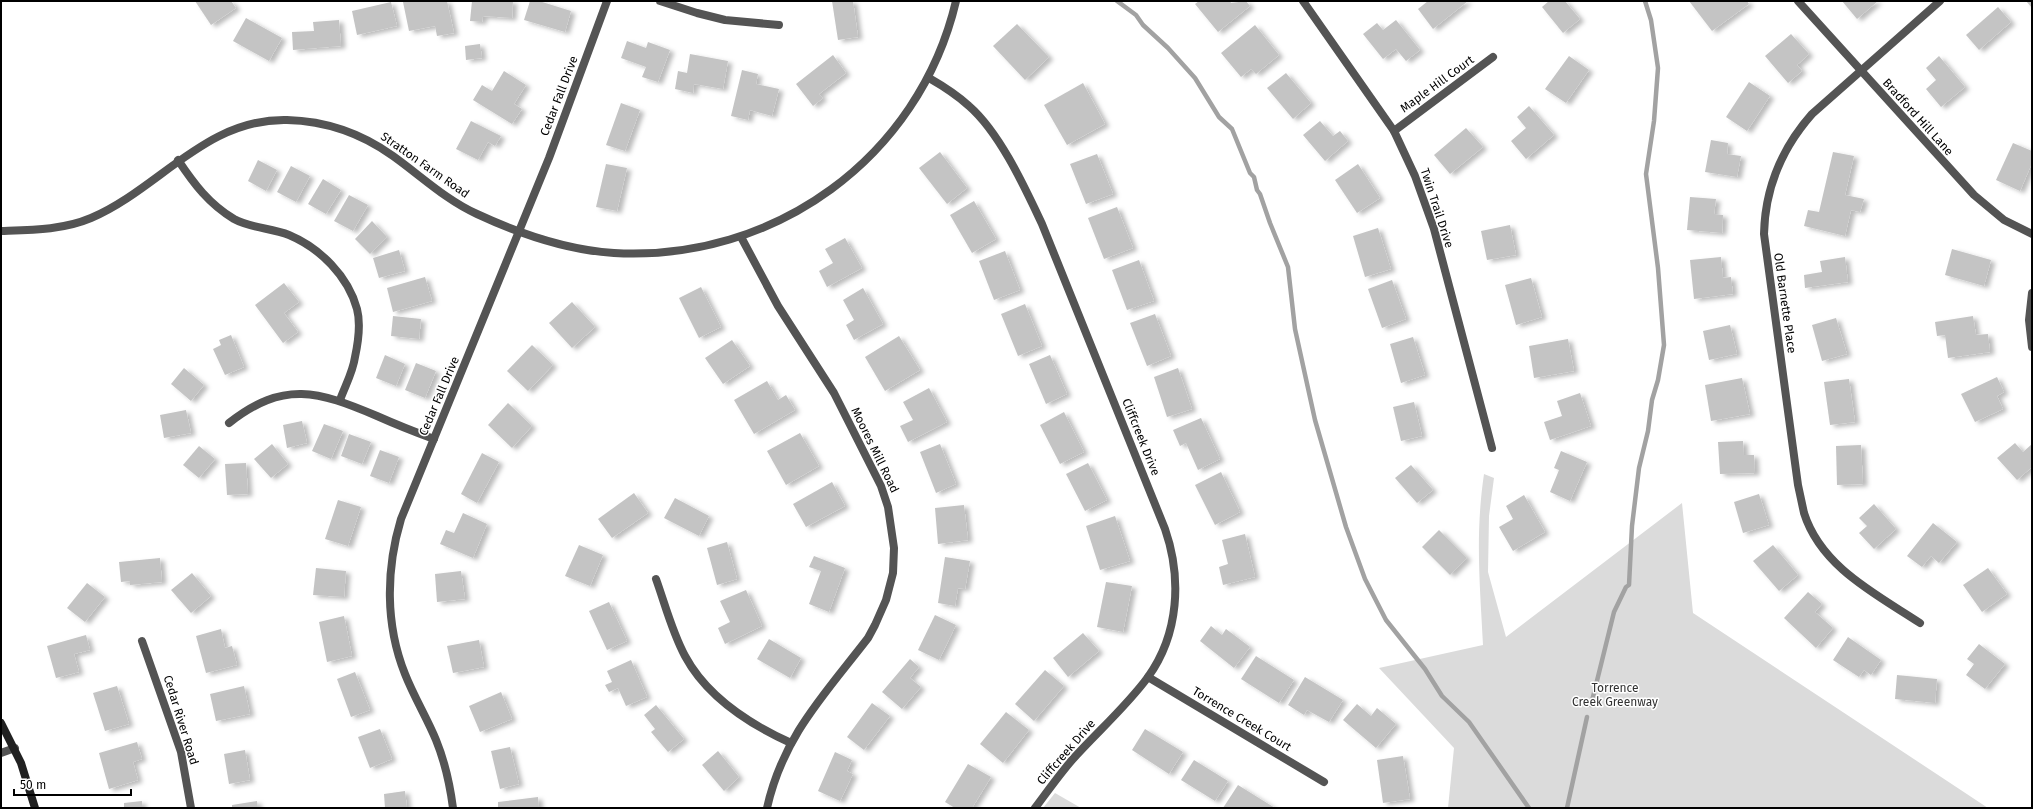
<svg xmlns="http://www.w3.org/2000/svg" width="2033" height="809" font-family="'Fira Sans',sans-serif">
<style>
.green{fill:#dbdbdb}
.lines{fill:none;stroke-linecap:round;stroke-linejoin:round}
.stream{stroke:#a2a2a2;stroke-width:4.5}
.building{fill:#c4c4c4;filter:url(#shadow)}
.street{stroke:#545454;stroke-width:8}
.secondary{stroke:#212121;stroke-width:8}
.labels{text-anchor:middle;stroke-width:3;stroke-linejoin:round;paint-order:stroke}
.street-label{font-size:12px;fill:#000;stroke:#fff}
.park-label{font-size:12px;fill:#323232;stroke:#fff}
</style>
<defs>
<filter id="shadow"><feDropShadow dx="4.5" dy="2.5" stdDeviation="2" flood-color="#0004"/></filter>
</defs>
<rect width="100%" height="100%" fill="#fff"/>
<g class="green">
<path d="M1484,474L1494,478L1489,516L1488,572L1506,637L1682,503L1693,613L1988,808H1448L1454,748L1379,668L1483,645C1480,585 1475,535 1484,474Z"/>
<path d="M1055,793L1081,808H1043Z"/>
</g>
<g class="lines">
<g class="stream">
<path d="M1117,1L1136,15L1143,25L1168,48L1195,78L1219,117L1232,129L1250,173L1254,177L1257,190L1260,194L1270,223L1288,267L1295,329L1315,420L1346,527L1365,579L1386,620L1425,669L1442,696L1469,722L1529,808"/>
<path d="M1591,705L1614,612L1626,587L1629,585L1632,526L1639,468L1648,431L1652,400L1658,380L1664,345L1658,268L1646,174L1654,121L1658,68L1651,20L1645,1"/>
<path d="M1567,808L1587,717"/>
</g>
</g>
<g class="building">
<path d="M195,1H231L236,8L211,25Z"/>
<path d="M408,1H447L454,33L437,36L435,26L409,31L403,2Z"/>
<path d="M472,1H513L512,18L483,16L482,22L470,21Z"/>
<path d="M530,1H539L571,11L565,32L524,20Z"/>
<path d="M832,1H853L858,37L838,40Z"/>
<path d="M1199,1H1230L1231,3L1246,1L1250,6L1218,32L1195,4Z"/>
<path d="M1428,1H1468L1433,29L1418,9Z"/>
<path d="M1549,1H1565L1580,19L1563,33L1542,7Z"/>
<path d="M1689,1H1747L1749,4L1712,31Z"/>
<path d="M1842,1H1878L1857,19Z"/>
<path d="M2026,1H2032V8Z"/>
<path d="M391,2L397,26L357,35L352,11Z"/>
<path d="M1998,7L2011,22L1979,50L1966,35Z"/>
<path d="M246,18L282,38L269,61L233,41Z"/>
<path d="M339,20L341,46L293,50L292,32L314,31L313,22Z"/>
<path d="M1396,20L1420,50L1406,61L1396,49L1383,59L1363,34L1377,23L1383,30Z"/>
<path d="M1017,24L1049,57L1025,80L993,46Z"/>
<path d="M1255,25L1279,55L1256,74L1251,69L1241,77L1221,53Z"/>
<path d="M1791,34L1809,54L1797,65L1802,71L1788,83L1765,56Z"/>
<path d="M627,41L646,48L648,42L670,50L658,82L642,77L646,67L621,58Z"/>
<path d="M480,44L482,58L466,60L465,46Z"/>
<path d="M690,54L728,61L723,89L694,84L693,93L675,89L678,71L687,73Z"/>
<path d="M833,55L846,73L819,94L823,98L813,106L796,84Z"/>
<path d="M1569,56L1589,70L1566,103L1545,89Z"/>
<path d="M1939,56L1965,87L1941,107L1926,89L1936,80L1926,68Z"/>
<path d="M742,70L758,74L756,84L779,89L772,116L750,110L748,120L731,116Z"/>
<path d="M504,71L526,85L514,104L522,109L512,124L473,100L482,85L492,91Z"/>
<path d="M1286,73L1311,103L1293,119L1267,88Z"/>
<path d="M1749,82L1770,96L1747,131L1726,117Z"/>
<path d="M1083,83L1105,124L1067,145L1044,105Z"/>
<path d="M621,103L640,110L625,151L606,145Z"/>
<path d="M1529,106L1554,135L1526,159L1511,141L1526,128L1517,117Z"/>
<path d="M471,121L501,136L495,146L488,142L478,160L456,149Z"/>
<path d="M1320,121L1333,136L1340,131L1348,141L1325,161L1303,135Z"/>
<path d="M1466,128L1483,147L1450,174L1434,155Z"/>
<path d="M1711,140L1728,143L1727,154L1741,156L1737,177L1705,172Z"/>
<path d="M2013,143L2032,151V163L2020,191L1996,180Z"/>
<path d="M940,152L967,188L947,204L919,168Z"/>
<path d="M1833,152L1854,156L1845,195L1864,199L1860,212L1851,210L1845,236L1804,226L1808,210L1819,212Z"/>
<path d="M1097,154L1113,194L1086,204L1070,164Z"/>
<path d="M258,160L277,170L266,191L248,181Z"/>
<path d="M606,164L627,168L617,211L596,207Z"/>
<path d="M1358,164L1380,198L1357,213L1335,180Z"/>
<path d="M291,166L310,176L296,202L277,192Z"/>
<path d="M323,179L341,190L326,214L308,204Z"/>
<path d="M349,195L368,205L353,231L334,221Z"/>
<path d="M1690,197L1716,199L1714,214L1723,215L1722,233L1687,230Z"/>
<path d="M974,201L996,239L972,253L950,215Z"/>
<path d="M1117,207L1133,248L1104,259L1088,218Z"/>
<path d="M372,221L387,237L370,254L355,239Z"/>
<path d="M1510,225L1516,255L1487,260L1481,231Z"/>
<path d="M1378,228L1391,269L1365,277L1353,236Z"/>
<path d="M845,238L862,268L827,287L819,271L833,263L825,249Z"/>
<path d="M1952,249L1991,260L1984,286L1945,275Z"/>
<path d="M399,250L405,271L379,278L373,258Z"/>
<path d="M1005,251L1020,290L994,300L979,261Z"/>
<path d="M1721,257L1723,278L1731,277L1733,294L1694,299L1690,260Z"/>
<path d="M1845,257L1848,282L1805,288L1804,275L1822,272L1820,261Z"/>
<path d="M1139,260L1154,301L1127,310L1112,270Z"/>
<path d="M425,277L432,301L393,312L387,288Z"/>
<path d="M1531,278L1542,317L1516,325L1505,285Z"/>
<path d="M1392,280L1406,319L1382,328L1368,289Z"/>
<path d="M284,283L299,302L284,313L298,332L283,343L255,305Z"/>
<path d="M701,287L721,327L699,338L679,298Z"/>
<path d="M863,288L883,324L854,340L846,325L854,320L843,300Z"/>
<path d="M572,302L595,327L572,348L549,323Z"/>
<path d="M1025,304L1042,346L1018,356L1001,314Z"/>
<path d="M1155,314L1171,356L1147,366L1130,323Z"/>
<path d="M393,316L421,319L419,339L391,336Z"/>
<path d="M1973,316L1976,335L1988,334L1990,352L1948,358L1945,335L1937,336L1935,322Z"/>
<path d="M1836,318L1847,354L1822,361L1812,325Z"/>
<path d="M1730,325L1737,354L1709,360L1703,331Z"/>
<path d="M231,335L244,367L225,375L213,349L221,345L219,340Z"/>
<path d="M899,336L920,370L885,391L865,357Z"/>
<path d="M1413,337L1425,375L1401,383L1390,344Z"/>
<path d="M1568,339L1574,371L1534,378L1529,346Z"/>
<path d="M732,340L750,366L723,384L705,358Z"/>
<path d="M532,345L553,365L528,391L507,371Z"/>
<path d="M385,355L405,364L396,386L376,378Z"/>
<path d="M1050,355L1067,394L1046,404L1029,364Z"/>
<path d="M416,363L436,371L425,398L405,390Z"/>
<path d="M184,368L204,385L191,401L171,384Z"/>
<path d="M1178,368L1192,409L1167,417L1154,377Z"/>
<path d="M1997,377L2004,392L1997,396L2003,409L1975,422L1961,394Z"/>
<path d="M1742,378L1750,414L1711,421L1705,385Z"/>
<path d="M1849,379L1855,422L1830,425L1824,382Z"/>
<path d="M767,381L778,400L786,395L795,410L754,434L734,400Z"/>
<path d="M929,388L947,422L908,442L900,426L913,420L903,402Z"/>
<path d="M1580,393L1591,426L1550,440L1544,422L1562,416L1557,401Z"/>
<path d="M1414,402L1422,436L1401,441L1393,407Z"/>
<path d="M508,403L532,426L512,448L488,425Z"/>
<path d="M186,410L191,433L164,438L160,415Z"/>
<path d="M1064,412L1084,452L1060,464L1040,425Z"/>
<path d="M1201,418L1220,459L1198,470L1186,443L1180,446L1173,430Z"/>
<path d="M302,421L307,443L287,448L283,425Z"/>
<path d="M324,424L343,431L331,459L312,451Z"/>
<path d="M800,433L819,466L786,485L767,451Z"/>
<path d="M349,434L371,442L362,464L341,456Z"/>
<path d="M1743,441L1744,455H1754L1755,473L1720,474L1718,442Z"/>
<path d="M2015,443L2023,452L2032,444V467L2017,480L1997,458Z"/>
<path d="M272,444L288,464L271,478L254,459Z"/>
<path d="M940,444L956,484L936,493L920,452Z"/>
<path d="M1861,445L1863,484L1837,485L1836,446Z"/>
<path d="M199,446L215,459L199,478L183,465Z"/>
<path d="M380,450L399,457L389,483L370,476Z"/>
<path d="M1561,451L1587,462L1570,501L1550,492L1559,470L1554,468Z"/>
<path d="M482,453L499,462L477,503L461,494Z"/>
<path d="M246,463L248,494L227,495L225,464Z"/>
<path d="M1088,463L1107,500L1085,511L1066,474Z"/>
<path d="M1411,465L1433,490L1417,503L1395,478Z"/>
<path d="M1221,472L1240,512L1215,525L1195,485Z"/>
<path d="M832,482L845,506L806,527L793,504Z"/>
<path d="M634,493L648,513L612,538L598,519Z"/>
<path d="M1759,494L1769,525L1743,533L1734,502Z"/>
<path d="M1524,495L1545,532L1513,551L1499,527L1513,519L1506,506Z"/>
<path d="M675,498L709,516L699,536L664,518Z"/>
<path d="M338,500L361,507L348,546L325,539Z"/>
<path d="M1874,504L1896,529L1874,549L1859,533L1867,526L1859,518Z"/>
<path d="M964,505L968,540L938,544L935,508Z"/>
<path d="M463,513L487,524L473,558L440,544L446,530L454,533Z"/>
<path d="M1115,516L1130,561L1100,570L1086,526Z"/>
<path d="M1933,523L1957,542L1939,563L1931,556L1922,567L1907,556Z"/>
<path d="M1439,530L1467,558L1450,575L1422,547Z"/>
<path d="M1245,534L1255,577L1223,585L1219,567L1228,564L1222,540Z"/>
<path d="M727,542L737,579L717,585L707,548Z"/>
<path d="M579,545L603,555L590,586L565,576Z"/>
<path d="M1773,545L1798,575L1779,591L1753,561Z"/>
<path d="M814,556L845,568L829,612L809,604L821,571L809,567Z"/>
<path d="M945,557L970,561L965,589L958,588L955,606L938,603Z"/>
<path d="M160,558L162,582L130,585V581L121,582L119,562Z"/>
<path d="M316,568L346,571L344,597L313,595Z"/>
<path d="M1988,568L2007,594L1982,612L1963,585Z"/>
<path d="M461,571L465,599L437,602L435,574Z"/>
<path d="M192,573L211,596L191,613L171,590Z"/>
<path d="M1106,582L1132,586L1123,632L1097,627Z"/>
<path d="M87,583L105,597L85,622L67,608Z"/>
<path d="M746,590L762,626L725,644L718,628L730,622L720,601Z"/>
<path d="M1808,592L1822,604L1815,612L1833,628L1816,648L1784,618Z"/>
<path d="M609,602L627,641L607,650L589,611Z"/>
<path d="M935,615L956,625L939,660L918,650Z"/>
<path d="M344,616L352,656L327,662L319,622Z"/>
<path d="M1211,626L1222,635L1226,629L1250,647L1234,668L1200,641Z"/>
<path d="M221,629L225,648L232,646L237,665L206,673L196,636Z"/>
<path d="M1083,633L1099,651L1068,677L1053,658Z"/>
<path d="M86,635L90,650L74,654L79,672L56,678L47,646Z"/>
<path d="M1848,637L1881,660L1871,675L1864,670L1859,677L1833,660Z"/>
<path d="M769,639L801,658L790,678L757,659Z"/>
<path d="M479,640L484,667L453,673L447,646Z"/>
<path d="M1979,644L2005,664L1985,689L1966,675L1974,664L1967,659Z"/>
<path d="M1256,656L1294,680L1279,703L1241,679Z"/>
<path d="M910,659L919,667L910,678L921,687L902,709L882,692Z"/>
<path d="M631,660L647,697L626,706L618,688L609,692L605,685L612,682L607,671Z"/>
<path d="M1045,670L1064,686L1034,721L1015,704Z"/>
<path d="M355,672L370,710L351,717L337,679Z"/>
<path d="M1897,675L1937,679L1935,703L1895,699Z"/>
<path d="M1305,677L1343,700L1329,722L1307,710L1304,715L1288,705Z"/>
<path d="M117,686L129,724L105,731L93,693Z"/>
<path d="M244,686L250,714L216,721L210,694Z"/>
<path d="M501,692L512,719L480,732L469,706Z"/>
<path d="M872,703L890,716L864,750L847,737Z"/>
<path d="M1357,704L1371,716L1377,708L1396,724L1376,748L1343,720Z"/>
<path d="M656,705L684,739L668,752L651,732L655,729L644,715Z"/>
<path d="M1006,712L1029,730L1003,763L980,744Z"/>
<path d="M380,729L392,759L370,768L358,737Z"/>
<path d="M1145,729L1183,752L1169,774L1132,750Z"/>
<path d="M137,742L142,759L133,762L138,780L109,789L99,753Z"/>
<path d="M510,747L519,784L500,789L491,751Z"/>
<path d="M245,750L250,780L229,784L224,754Z"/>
<path d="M718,751L739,777L724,791L702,765Z"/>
<path d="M835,752L852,760L847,771L853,774L840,801L818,791Z"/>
<path d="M1403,756L1410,799L1383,803L1377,760Z"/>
<path d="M1194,760L1228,781L1215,801L1181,780Z"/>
<path d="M968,764L991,777L972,808H955L945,802Z"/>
<path d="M1238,785L1275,808H1223Z"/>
<path d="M405,791L407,808H385L384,794Z"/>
<path d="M538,797L539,808H498V802Z"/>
<path d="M142,801V808H124V803Z"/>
<path d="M257,801L258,808H232V805Z"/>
</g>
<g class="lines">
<g class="street">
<path d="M660,1L697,13L725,20L779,25"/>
<path d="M1303,1L1394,131L1415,176L1434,229L1492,448"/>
<path d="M1798,1L1974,195L2004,220L2032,234"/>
<path d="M929,78C943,86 957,95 969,106C1000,133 1025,188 1042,224L1165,529C1182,578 1179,634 1148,677C1126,707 1097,732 1072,760C1059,775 1047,792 1035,808"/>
<path d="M1394,131L1493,57"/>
<path d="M178,160C194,184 209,204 234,219C250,228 272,228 289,235C320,248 348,276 357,309C361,324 358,343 355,357C353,372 345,386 340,400"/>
<path d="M1,231C31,230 63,230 91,218C159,189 206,118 287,120C326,121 361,133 393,156C421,176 446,200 477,214C520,234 567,250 614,253C774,262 919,158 956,1"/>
<path d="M741,237L778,306L834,393L881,486L888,507L894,548L893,573L886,600L875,625L868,638C825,694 783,736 767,808"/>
<path d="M2032,293L2029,320L2032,347"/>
<path d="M229,423C284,380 318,391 377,416C395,424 415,432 434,439"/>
<path d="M656,579C665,604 672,632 685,656C707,697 749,724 791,743"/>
<path d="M1920,623C1876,594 1821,567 1804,513C1802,504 1800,494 1798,485L1764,234C1765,188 1782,148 1812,114L1940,1"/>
<path d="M142,641L181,752L191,808"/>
<path d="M1148,677L1324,782"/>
<path d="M1,753L15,748"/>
<path d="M453,808C450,785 445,762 436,740C427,718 414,697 405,674C385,624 386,569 401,519L549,158L607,1"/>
</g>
<path class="secondary" d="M1,723L21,763L35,808"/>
</g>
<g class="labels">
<g class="street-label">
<text transform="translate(1437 84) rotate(-36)" y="4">Maple Hill Court</text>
<text transform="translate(559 96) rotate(-69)" y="4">Cedar Fall Drive</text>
<text transform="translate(1918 117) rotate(48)" y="4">Bradford Hill Lane</text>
<text transform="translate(425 165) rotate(35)" y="4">Stratton Farm Road</text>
<text transform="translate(1437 208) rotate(72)" y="4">Twin Trail Drive</text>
<text transform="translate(1785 303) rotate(82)" y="4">Old Barnette Place</text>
<text transform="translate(439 396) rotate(-67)" y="4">Cedar Fall Drive</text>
<text transform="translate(1141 437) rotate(68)" y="4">Cliffcreek Drive</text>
<text transform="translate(875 450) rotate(64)" y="4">Moores Mill Road</text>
<text transform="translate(1242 719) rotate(31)" y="4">Torrence Creek Court</text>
<text transform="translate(181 720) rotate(73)" y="4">Cedar River Road</text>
<text transform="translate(1066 752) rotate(-49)" y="4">Cliffcreek Drive</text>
</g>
<g class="park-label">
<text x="1615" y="692">Torrence<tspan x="1615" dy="14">Creek Greenway</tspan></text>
</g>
</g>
<rect width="2033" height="809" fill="none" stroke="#000000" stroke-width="4"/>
<path d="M14 789v6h117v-6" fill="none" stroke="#000000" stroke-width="2"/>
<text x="20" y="789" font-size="12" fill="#000000" stroke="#ffffff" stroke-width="3" paint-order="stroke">50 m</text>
</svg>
